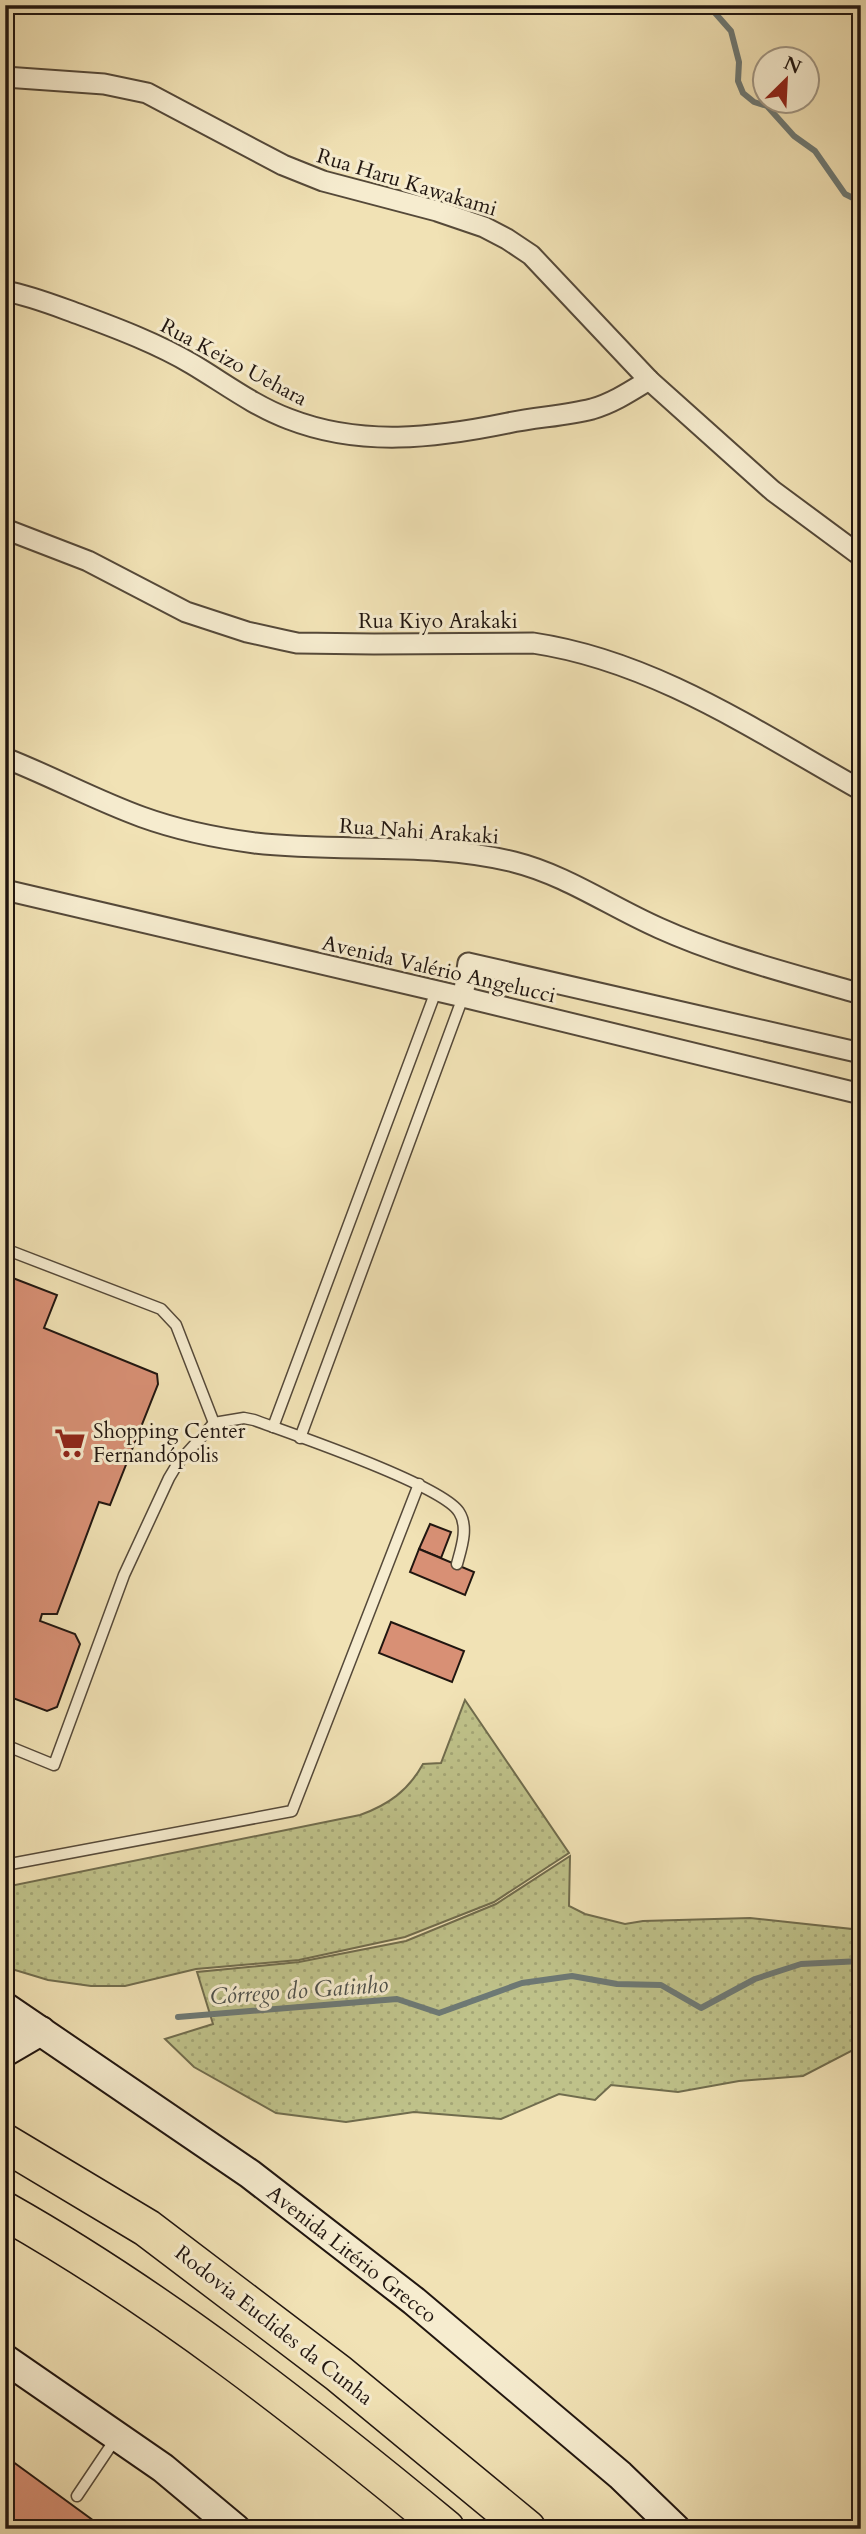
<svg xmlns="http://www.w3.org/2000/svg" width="866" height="2534" font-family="Cardo,serif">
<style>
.grass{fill:url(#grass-dots);stroke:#706c4d;stroke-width:2}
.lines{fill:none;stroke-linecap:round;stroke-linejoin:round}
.stream{stroke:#6d7975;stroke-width:6}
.building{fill:#d89075;stroke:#211610;stroke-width:2}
.service-casing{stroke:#554939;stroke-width:13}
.minor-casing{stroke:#554939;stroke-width:23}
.secondary-casing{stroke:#211610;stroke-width:32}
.motorway-casing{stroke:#211610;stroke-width:40}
.service{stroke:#f6eccf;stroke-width:10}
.minor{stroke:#f6eccf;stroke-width:19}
.secondary{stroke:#f6eccf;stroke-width:28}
.motorway{stroke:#f1e2b5;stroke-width:37}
.labels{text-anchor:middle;stroke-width:6;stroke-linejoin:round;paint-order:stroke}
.street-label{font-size:21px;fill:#211610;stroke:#f6eccf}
.poi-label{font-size:21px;fill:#211610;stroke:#f6eccf;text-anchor:start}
.water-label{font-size:23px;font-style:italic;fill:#4d504b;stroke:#f6eccf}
</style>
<defs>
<pattern id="grass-dots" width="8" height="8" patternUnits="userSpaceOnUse" patternTransform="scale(1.75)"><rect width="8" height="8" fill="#bfc28a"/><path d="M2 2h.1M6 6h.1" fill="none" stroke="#a4a676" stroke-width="1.8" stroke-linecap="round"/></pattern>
</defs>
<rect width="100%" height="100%" fill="#f1e2b5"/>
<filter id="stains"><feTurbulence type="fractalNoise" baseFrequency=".00286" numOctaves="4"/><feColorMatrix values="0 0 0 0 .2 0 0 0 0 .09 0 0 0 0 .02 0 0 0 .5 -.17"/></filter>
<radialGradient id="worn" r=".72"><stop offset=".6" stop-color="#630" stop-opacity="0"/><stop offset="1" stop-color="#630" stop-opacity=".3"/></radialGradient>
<g class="grass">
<path d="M465,1700L569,1853L494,1902L405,1937L299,1960L196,1969L125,1986H91L48,1980L5,1967V1887L360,1815C388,1805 408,1791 423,1764L441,1763Z"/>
<path d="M570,1856L569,1906L585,1914L625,1924L643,1921L750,1918L861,1930V2046L803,2076L739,2081L678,2092L611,2085L595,2100L559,2094L501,2119L414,2112L346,2122L276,2113L194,2067L165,2039L213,2024L197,1972L299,1962L406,1941L496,1904Z"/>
</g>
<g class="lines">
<g class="stream">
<path d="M708,5L731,31L739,62L738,81L743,93L754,102L767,106L794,136L815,151L845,194L861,202"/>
<path d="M178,2017L397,1999L439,2013L522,1983L572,1976L617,1984L661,1985L701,2008L755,1979L801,1964L861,1961"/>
</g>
</g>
<g class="building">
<path d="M5,1275L57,1295L44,1328L157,1374L158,1384L110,1505L99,1502L57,1614H42L40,1621L75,1634L80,1644L57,1707L47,1711L13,1698L9,1713L5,1716Z"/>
<path d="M430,1524L451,1532L441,1558L419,1549Z"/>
<path d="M419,1549L474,1572L465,1595L410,1572Z"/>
<path d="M391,1622L464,1651L452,1682L379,1653Z"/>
<path d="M5,2456L105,2529H5Z"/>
</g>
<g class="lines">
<defs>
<g id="service">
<path d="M5,1249L161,1309L176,1325L214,1423"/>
<path d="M273,1427L436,991"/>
<path d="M300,1438L463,997"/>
<path d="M5,1745L54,1765L124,1575L169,1478L178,1463L214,1423L244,1418L254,1420C292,1434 442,1485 459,1512C469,1527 461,1549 457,1564"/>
<path d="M5,1865L292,1811L419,1484"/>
<path d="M77,2496L116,2438"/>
</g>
<g id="minor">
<path d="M5,77L104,84L147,93L283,165L323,181L437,211L484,227L507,239L531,255L649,380L773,491L861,556"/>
<path d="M5,291C32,296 56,306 81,315C119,329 158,344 192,364C224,383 254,406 289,419C361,447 435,438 508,423C536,417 565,416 592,409C613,403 631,391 649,380"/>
<path d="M5,529L88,561L186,612L247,632L283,640L297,643L374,644L533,643C654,661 756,731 861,790"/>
<path d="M5,758C51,776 95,800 142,817C178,830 217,838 255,843C341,853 430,841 514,862C566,875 611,907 659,928C723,957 793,974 861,994"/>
<path d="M5,890L463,997L861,1094"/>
<path d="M463,997L468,963L861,1053"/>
</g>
<g id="secondary">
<path d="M5,2007L250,2174L414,2301L620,2475L676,2529"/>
<path d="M5,2052L41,2031"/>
<path d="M5,2359L163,2468L236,2529"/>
</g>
<g id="motorway">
<path d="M5,2143L147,2228L338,2373L527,2529"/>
<path d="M5,2211C161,2299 308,2415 446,2529"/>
</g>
</defs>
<use href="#service" class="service-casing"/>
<use href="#minor" class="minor-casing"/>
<use href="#secondary" class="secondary-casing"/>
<use href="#motorway" class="motorway-casing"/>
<use href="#service" class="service"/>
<use href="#minor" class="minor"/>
<use href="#secondary" class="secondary"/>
<use href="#motorway" class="motorway"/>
</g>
<defs>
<symbol id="supermarket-bare" viewBox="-9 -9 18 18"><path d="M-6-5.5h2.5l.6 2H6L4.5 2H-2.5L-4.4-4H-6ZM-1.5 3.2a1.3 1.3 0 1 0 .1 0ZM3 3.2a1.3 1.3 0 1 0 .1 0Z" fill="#8f2418" stroke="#f6eccf" stroke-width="2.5" paint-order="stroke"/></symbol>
</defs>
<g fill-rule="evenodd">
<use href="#supermarket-bare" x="48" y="1421" width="44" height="44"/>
</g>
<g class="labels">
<g class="street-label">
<text transform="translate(407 182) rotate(17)" y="7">Rua Haru Kawakami</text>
<text transform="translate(234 362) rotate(28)" y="7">Rua Keizo Uehara</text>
<text x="438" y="628">Rua Kiyo Arakaki</text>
<text transform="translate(419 831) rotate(4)" y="7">Rua Nahi Arakaki</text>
<text transform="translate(439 969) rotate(13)" y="7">Avenida Valério Angelucci</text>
<text transform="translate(352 2254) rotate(38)" y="7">Avenida Litério Grecco</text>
<text transform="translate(274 2325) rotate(38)" y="7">Rodovia Euclides da Cunha</text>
</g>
<g class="poi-label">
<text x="93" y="1438">Shopping Center<tspan x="93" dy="24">Fernandópolis</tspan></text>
</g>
<g class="water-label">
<text transform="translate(299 1990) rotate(-4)" y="8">Córrego do Gatinho</text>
</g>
</g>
<rect width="866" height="2534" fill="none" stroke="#f1e2b5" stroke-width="28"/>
<rect x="7" y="7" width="852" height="2520" fill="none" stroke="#211610" stroke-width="3.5"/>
<rect x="14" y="14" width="838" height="2506" fill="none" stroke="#211610" stroke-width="2"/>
<g transform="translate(786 80) rotate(24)"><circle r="33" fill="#f6eccf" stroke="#a19683" stroke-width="2"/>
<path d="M0-5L12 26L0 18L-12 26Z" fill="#8f2418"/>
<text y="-10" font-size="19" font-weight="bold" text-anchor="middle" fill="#211610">N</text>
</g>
<rect width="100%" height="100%" filter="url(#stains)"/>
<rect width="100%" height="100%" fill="url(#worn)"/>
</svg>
